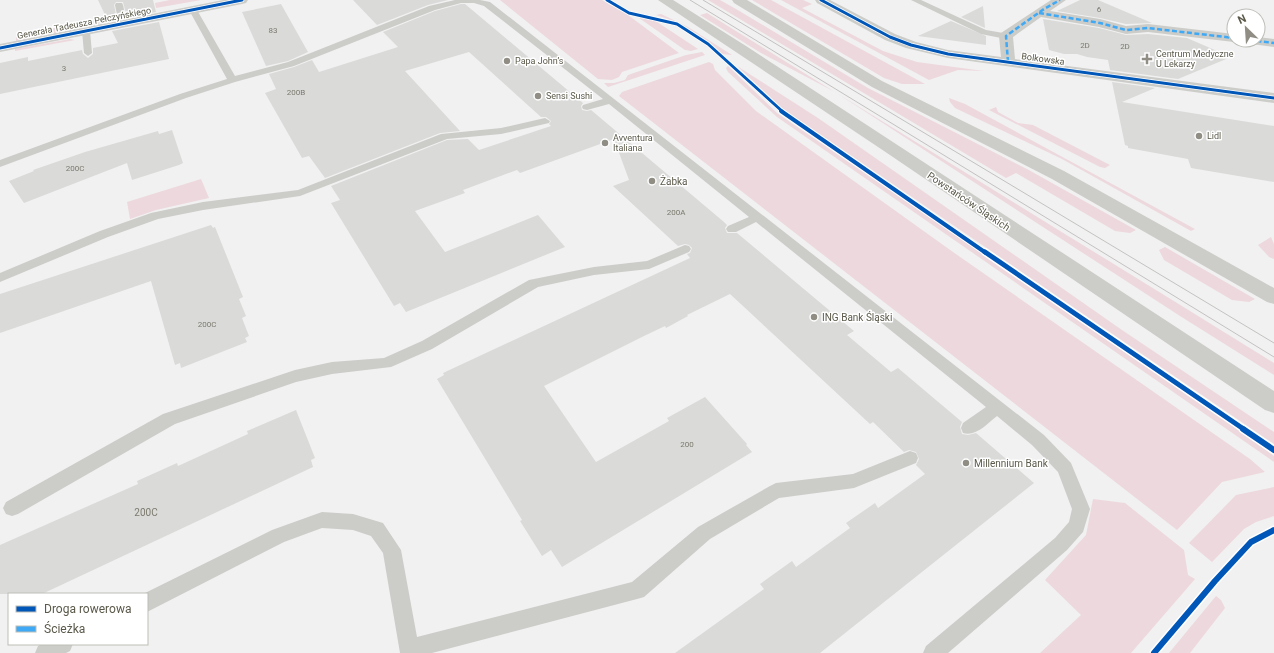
<svg xmlns="http://www.w3.org/2000/svg" width="1274" height="653" font-family="Roboto,sans-serif">
<style>
.green{fill:#edd8dd}
.building{fill:#dadad9}
.lines{fill:none;stroke-linecap:round;stroke-linejoin:round}
.service{fill:#ccccc9;fill-rule:evenodd}
.minor{fill:#ccccc9;fill-rule:evenodd}
.secondary{fill:#ccccc8;fill-rule:evenodd}
.tram{stroke:#c3c2c0;stroke-width:1}
.quiet{stroke:#3fa9f5;stroke-width:2.5;stroke-dasharray:5 2.5;stroke-linecap:butt}
.cycleway-far3-casing{stroke:#fff;stroke-width:4.5}
.cycleway-far2-casing{stroke:#fff;stroke-width:6}
.cycleway-far1-casing{stroke:#fff;stroke-width:8}
.cycleway-casing{stroke:#fff;stroke-width:9}
.cycleway-far3{stroke:#0057b8;stroke-width:3}
.cycleway-far2{stroke:#0057b8;stroke-width:4}
.cycleway-far1{stroke:#0057b8;stroke-width:5}
.cycleway{stroke:#0057b8;stroke-width:6}
.poi-dot{fill:#908e84;stroke:#fff;stroke-width:1.5}
.labels{text-anchor:middle;stroke-width:3;stroke-linejoin:round;paint-order:stroke}
.number-label{font-size:8px;fill:#7c7a6e}
.far-street-label{font-size:9px;fill:#5b594a;stroke:#fff}
.far-poi-label{font-size:9px;fill:#5b594a;stroke:#fff;text-anchor:start}
.poi-label{font-size:10px;fill:#5b594a;stroke:#fff;text-anchor:start}
.street-label{font-size:10px;fill:#5b594a;stroke:#fff}
.near-number-label{font-size:10px;fill:#7c7a6e}
</style>
<rect width="100%" height="100%" fill="#f1f1f1"/>
<g class="green">
<path d="M170,0H201L156,8L155,3Z"/>
<path d="M500,0H602L628,15L679,53L622,72L619,77L612,80L598,79Z"/>
<path d="M708,0H720L736,9L868,88L1027,169L1136,230L1130,233L1115,231L1016,173L1006,178Z"/>
<path d="M752,0H771L925,84H902L884,78Z"/>
<path d="M781,0H803L812,4L802,8L883,51L917,62L984,71L958,70L929,80Z"/>
<path d="M707,13C896,130 1085,246 1274,363V375L1180,316L835,92L761,53L700,15Z"/>
<path d="M661,14L688,27L732,55L722,54L710,43L677,22L656,15Z"/>
<path d="M106,18L100,23L89,27L16,41V37L20,35Z"/>
<path d="M639,18L654,20L698,49L691,51L685,50Z"/>
<path d="M70,39L75,40L15,51V49Z"/>
<path d="M702,52L705,55L608,87L604,83H614L625,80L628,75L686,55Z"/>
<path d="M709,62L713,64L715,70L756,111L953,252L1250,459L1265,472L1222,482L1177,530L619,96L622,92Z"/>
<path d="M728,66L777,113L1236,428L1274,456V462L777,117L728,72L726,68Z"/>
<path d="M737,66L818,118L1122,330L1274,432V444L783,109Z"/>
<path d="M949,98L965,104L1195,229L1191,231L1062,159L955,108L950,102Z"/>
<path d="M996,107L998,112L1018,123L1033,125L1110,165L1105,168L1100,167L989,110Z"/>
<path d="M201,179L209,198L156,210L130,219L127,202Z"/>
<path d="M1271,237L1274,244V259L1269,257L1258,245Z"/>
<path d="M1165,247L1255,299L1249,302L1232,300L1164,260L1159,250Z"/>
<path d="M1274,487V516L1256,522L1244,529L1212,562L1189,543L1236,495Z"/>
<path d="M1093,499L1125,503L1184,550L1188,575L1195,579L1131,653H1040L1081,615L1045,580L1086,535Z"/>
<path d="M1216,596L1221,600L1225,608L1190,653H1169Z"/>
</g>
<g class="building">
<path d="M98,0H153L156,12L127,17L123,2H116L114,5L117,19L108,21Z"/>
<path d="M353,0H448L428,5L377,25Z"/>
<path d="M1080,0H1098L1152,23L1126,24L1100,18L1057,11Z"/>
<path d="M281,4L308,52L288,61L266,66L242,12Z"/>
<path d="M461,4H465L583,103L581,106L582,110L587,111L591,110L724,222L727,225L725,228L727,233H737L854,331L847,335L891,372L898,368L962,422L960,427L962,434L968,435L976,433L1034,483L820,653H675L764,589L760,584L792,561L796,567L850,528L846,523L875,503L878,508L925,474L916,465L919,459L916,452L909,450L904,452L873,422L870,424L730,294L687,315L688,316L666,328L665,326L644,336L544,386L596,462L669,421L667,418L705,397L747,444L746,445L752,452L562,567L551,550L542,556L520,521L522,520L437,379L444,375L443,373L690,258L687,254L690,253L692,248L689,245L685,244L678,246L613,186L629,180L614,139L520,173L517,170L463,190L465,193L415,211L445,252L538,215L565,247L406,312L400,303L394,306L331,203L340,200L331,186L447,140L468,139L479,150L551,126L549,124L551,121L546,117H541L469,52L405,71L460,131L440,133L325,178L309,156L302,158L265,93L276,89L269,74L294,67L312,60L319,72L398,47L383,32L435,11Z"/>
<path d="M983,6L985,28L961,17Z"/>
<path d="M1043,19L1099,28L1126,35L1148,34L1187,38L1231,57L1178,79L1110,70L1108,60L1087,57L1077,54H1064L1049,50Z"/>
<path d="M951,21L986,36V45L918,36Z"/>
<path d="M159,22L169,59L0,94V63L28,57V61L82,50L83,54L88,58L93,54V48L118,43L112,31Z"/>
<path d="M1112,82L1155,88L1122,102L1274,126V182L1191,168L1188,159L1128,148V146L1125,145Z"/>
<path d="M172,130L183,163L179,165L132,180L127,163L24,203L9,181L34,171L33,170L85,152L158,131L159,134Z"/>
<path d="M211,225L213,228L215,227L243,297L239,299L246,316L242,318L249,336L245,338L247,342L181,368L180,363L175,365L151,281L0,333V294Z"/>
<path d="M296,410L315,458L311,460L313,467L42,594H0V545L138,484L137,481L177,463L178,466L248,434L247,431Z"/>
</g>
<g class="lines">
<g class="service">
<path d="M455,0H480L490,2L1044,435L1071,463L1090,509L1083,532L1067,550L948,653H923L926,646L1055,538L1069,522L1072,509L1058,472L1032,445L997,416C988,423 976,437 963,433L961,428L963,423L986,407L756,222L736,232H728L726,229L728,226L749,217L609,104L587,110L583,109L582,107L583,105L603,99L484,6L474,3H461L435,10L294,66L235,82L186,98L0,167V160L180,94L227,79L189,10L190,8H193L197,10L235,76L288,62L429,6Z"/>
<path d="M911,0H921L986,30L1009,34L1010,36L1006,39L981,34Z"/>
<path d="M116,3H122L123,5L127,24L126,26L123,27L119,24L115,5Z"/>
<path d="M86,28L90,31L92,53L88,56L84,53L82,31Z"/>
<path d="M545,118L550,121L549,123L501,134L447,139L300,196L203,210L158,219L108,237L0,282V273L100,231L151,213L203,202L298,190L441,134L501,128Z"/>
<path d="M685,245L689,246L691,249L689,252L649,269L594,275L538,287L432,349L391,367L332,374L296,382L175,424L18,514L12,516L6,514L3,508L6,502L163,414L295,370L332,362L384,358L422,341L529,280L594,267L647,261Z"/>
<path d="M910,451L916,453L918,458L916,463L854,488L779,498L710,539L644,597L637,599L432,653H400L383,553L371,536L353,530L322,528L284,542L147,612V594H143L272,530L322,512L353,514L383,523L401,550L417,637L632,582L698,527L770,486L776,483L853,474Z"/>
<path d="M42,644H73L70,651L66,653H35L38,646Z"/>
</g>
<g class="minor">
<path d="M223,0H248L246,3L242,4L0,52V44Z"/>
<path d="M815,0H830L895,34L916,42L948,50L1001,57L999,36L1001,33L1051,0H1066L1050,11L1100,19L1126,26L1148,24L1234,34V40L1239,41L1234,42L1148,32L1126,34L1099,27L1041,17L1013,37L1015,59L1274,93V103L948,58L906,48L885,40L817,3Z"/>
<path d="M1258,37L1274,39V47L1244,43L1242,40H1258Z"/>
</g>
<g class="secondary">
<path d="M658,0H673L746,46L1274,391V413L1265,410L887,153Z"/>
<path d="M732,0H747L882,81L1064,171L1274,288V304L1267,302L1052,179L872,87L734,3Z"/>
</g>
<g class="tram">
<path d="M690,0L1274,357"/>
<path d="M703,0L1274,343"/>
</g>
<g class="quiet">
<path d="M1039,13L1100,23L1126,30L1148,28L1234,38"/>
<path d="M1249,40L1274,43"/>
<path d="M1008,62L1006,36L1044,9L1060,0"/>
</g>
<defs>
<g id="cycleway-far3">
<path d="M607,0L629,13L677,24L708,44L783,112"/>
<path d="M821,0L890,37L911,45L948,54L1274,98"/>
<path d="M0,48L242,0"/>
</g>
<path id="cycleway-far2" d="M781,111L986,253"/>
<path id="cycleway-far1" d="M985,252L1245,430"/>
<g id="cycleway">
<path d="M1243,429L1274,450"/>
<path d="M1154,653L1215,581L1251,542L1274,530"/>
</g>
</defs>
<use href="#cycleway-far3" class="cycleway-far3-casing"/>
<use href="#cycleway-far2" class="cycleway-far2-casing"/>
<use href="#cycleway-far1" class="cycleway-far1-casing"/>
<use href="#cycleway" class="cycleway-casing"/>
<use href="#cycleway-far3" class="cycleway-far3"/>
<use href="#cycleway-far2" class="cycleway-far2"/>
<use href="#cycleway-far1" class="cycleway-far1"/>
<use href="#cycleway" class="cycleway"/>
</g>
<g class="poi-dot">
<path d="M1145 53h4v4h4v4h-4v4h-4v-4h-4v-4h4z"/>
<circle cx="507" cy="61" r="4"/>
<circle cx="538" cy="96" r="4"/>
<circle cx="1199" cy="136" r="4"/>
<circle cx="605" cy="143" r="4"/>
<circle cx="652" cy="181" r="4"/>
<circle cx="814" cy="317" r="4"/>
<circle cx="966" cy="463" r="4"/>
</g>
<g class="labels">
<g class="number-label">
<text x="1099" y="12">6</text>
<text x="273" y="33">83</text>
<text x="1085" y="48">2D</text>
<text x="1125" y="49">2D</text>
<text x="64" y="71">3</text>
<text x="296" y="95">200B</text>
<text x="75" y="171">200C</text>
<text x="676" y="215">200A</text>
<text x="207" y="327">200C</text>
<text x="687" y="447">200</text>
</g>
<g class="far-street-label">
<text transform="translate(84 23) rotate(-11)" y="3">Generała Tadeusza Pełczyńskiego</text>
<text transform="translate(1043 59) rotate(8)" y="3">Bolkowska</text>
</g>
<g class="far-poi-label">
<text x="1156" y="57">Centrum Medyczne<tspan x="1156" dy="10">U Lekarzy</tspan></text>
<text x="515" y="64">Papa John’s</text>
<text x="546" y="99">Sensi Sushi</text>
<text x="1207" y="139">Lidl</text>
<text x="613" y="141">Avventura<tspan x="613" dy="10">Italiana</tspan></text>
</g>
<g class="poi-label">
<text x="660" y="185">Żabka</text>
<text x="822" y="321">ING Bank Śląski</text>
<text x="974" y="467">Millennium Bank</text>
</g>
<g class="street-label">
<text transform="translate(969 201) rotate(34)" y="4">Powstańców Śląskich</text>
</g>
<g class="near-number-label">
<text x="146" y="516">200C</text>
</g>
</g>
<rect x="8" y="593" width="140" height="52" fill="#ffffff" stroke="#bdbdb7"/>
<rect x="16" y="606" width="20" height="6" fill="#0057b8" stroke="#bdbdb7"/>
<text x="44" y="613" font-size="12" fill="#5b594a">Droga rowerowa</text>
<rect x="16" y="626" width="20" height="6" fill="#3fa9f5" stroke="#bdbdb7"/>
<text x="44" y="633" font-size="12" fill="#5b594a">Ścieżka</text>
<g transform="translate(1246 28) rotate(335)"><circle r="19" fill="#ffffff" stroke="#bdbdb7"/>
<path d="M0-3L7 15L0 10L-7 15Z" fill="#908e84"/>
<text y="-6" font-size="11" font-weight="bold" text-anchor="middle" fill="#5b594a">N</text>
</g>
</svg>
